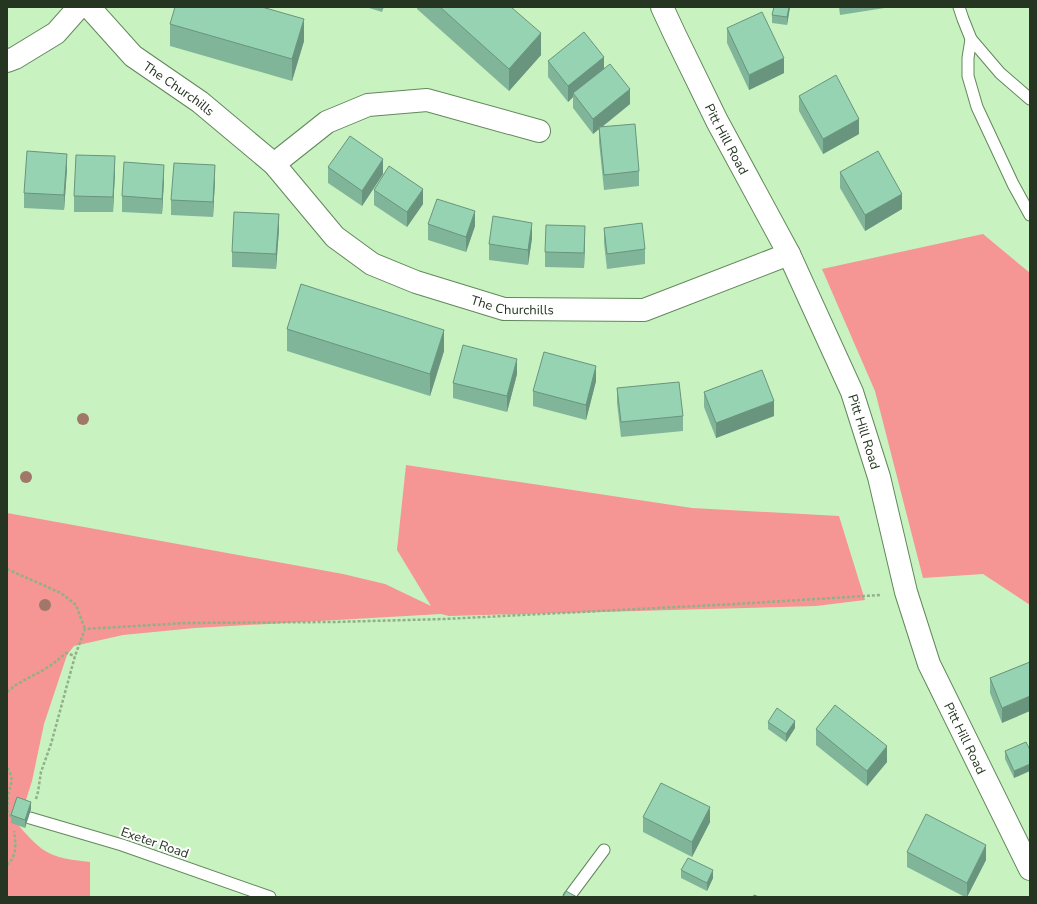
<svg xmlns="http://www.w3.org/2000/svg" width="1037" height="904" font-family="'Nunito Sans',sans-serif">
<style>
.green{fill:#f59594}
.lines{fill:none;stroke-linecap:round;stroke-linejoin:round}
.lane-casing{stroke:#62885b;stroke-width:13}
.street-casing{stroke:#62885b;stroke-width:24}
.path{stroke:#90b08a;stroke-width:2.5;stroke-dasharray:3 2;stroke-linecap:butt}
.lane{stroke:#fff;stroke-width:11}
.street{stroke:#fff;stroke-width:22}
.tree{fill:#a1776a}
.wall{fill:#81b59a}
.shaded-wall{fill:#69947d}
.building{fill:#96d3b3;stroke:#69947d}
.labels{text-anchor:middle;stroke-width:4;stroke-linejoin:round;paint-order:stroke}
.street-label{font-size:13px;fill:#253522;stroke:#fff}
</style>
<rect width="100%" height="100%" fill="#c9f2c1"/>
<g class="green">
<path d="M983,234L1030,273V605L983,574L923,578L875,391L822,269Z"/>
<path d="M406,465L692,508L839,516L865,600L816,606L449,616L441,614L195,628L123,635L74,646L67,655L44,724L32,781L18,825C26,834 33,842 42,849C56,859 74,860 90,862V897H7V513L343,574L385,584L431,606L397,550Z"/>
</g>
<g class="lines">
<defs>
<g id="lane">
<path d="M959,7L963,19L971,39L1000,73L1030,99"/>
<path d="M971,39L968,58V76L977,107L1013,184L1030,215"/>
<path d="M30,818L122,845L270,897"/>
<path d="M569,897L604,850"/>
</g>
<g id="street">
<path id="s1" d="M89,7L133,56L200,102L274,164L335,237L372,264L416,282L504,309L644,310L789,254"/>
<path id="s2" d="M662,7L675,35L717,121L789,254L852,392L879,477L906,592L929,664L1030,869"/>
<path d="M7,61L15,58L56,33L79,7"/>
<path d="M274,164L327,122L368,105L427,100L539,131"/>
</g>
</defs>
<use href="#lane" class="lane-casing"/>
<use href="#street" class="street-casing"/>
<g class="path">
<path d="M7,569L61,593L76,605L85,629"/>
<path d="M7,692C19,681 32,677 45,669C53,664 59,659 66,653L75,656"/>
<path d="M7,768C15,779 10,785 8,796C8,801 8,805 7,809"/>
<path d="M36,799L38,792L41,772L51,744L75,656L85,629L186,623L333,622L445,619L735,604L881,595"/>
<path d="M7,810L11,817"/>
<path d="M7,865C17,856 16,844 14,831"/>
</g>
<use href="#lane" class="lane"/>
<use href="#street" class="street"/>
</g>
<g class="tree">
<circle cx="83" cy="419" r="6"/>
<circle cx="26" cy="477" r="6"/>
<circle cx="45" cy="605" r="6"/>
</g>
<g class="wall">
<path d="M366,7H384L382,12Z"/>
<path d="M417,7H511L541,55L509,91L417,9Z"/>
<path d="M774,7H790L787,25L772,23V15Z"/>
<path d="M839,7H891L840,15Z"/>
<path d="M170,24L304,41L292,81L170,46Z"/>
<path d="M727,28L784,73L749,90L727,43Z"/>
<path d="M548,61L604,69L630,104L602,127L639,171V186L604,190L599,142V129L593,134L573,108V97L568,102L548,77Z"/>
<path d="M799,96L859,134L823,154L799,111Z"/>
<path d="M328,167L383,174L362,206L328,183Z"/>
<path d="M67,169L64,210L24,208V193Z"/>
<path d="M115,171L113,212H74V196Z"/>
<path d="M840,172L902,209L865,231L840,188Z"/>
<path d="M164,180L162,214L122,212V196Z"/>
<path d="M215,180L213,217L171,215V200Z"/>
<path d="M374,190L423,204L407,227L374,205Z"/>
<path d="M428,224L475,226L466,252L428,240Z"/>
<path d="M604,228L645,249V264L607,269L604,243Z"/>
<path d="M279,229L276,269L232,267V252Z"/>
<path d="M532,238L528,265L489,260V244Z"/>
<path d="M585,242L584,268L545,267V252Z"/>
<path d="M287,329L444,351L430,396L287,351Z"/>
<path d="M517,374L507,412L453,398V383Z"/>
<path d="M596,381L586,420L533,406V391Z"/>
<path d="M617,388L683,416V431L621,437L617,403Z"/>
<path d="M704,392L774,416L716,438L704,407Z"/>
<path d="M1030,662L1002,723L990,693V678Z"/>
<path d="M768,722L795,728L786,742L768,729Z"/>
<path d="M816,729L887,762L867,786L816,745Z"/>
<path d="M1030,750L1014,778L1005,759V751Z"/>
<path d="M31,809L25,828L11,823V815Z"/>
<path d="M643,817L710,822L692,857L643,832Z"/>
<path d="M907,852L986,860L967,897H965L907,867Z"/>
<path d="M681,870L713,878L707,891L681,878Z"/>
</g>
<g class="shaded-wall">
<path d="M789,7H790L787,25V17Z"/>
<path d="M304,19V41L292,81V59Z"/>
<path d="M541,33V55L509,91V69Z"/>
<path d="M604,57V72L573,93V97L568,102V86Z"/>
<path d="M784,58V73L749,90V75Z"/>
<path d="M630,89V104L593,134V119Z"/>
<path d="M859,119V134L823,154V139Z"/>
<path d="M67,154V169L64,210V195Z"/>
<path d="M115,156V171L113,212V197Z"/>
<path d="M383,159V174L362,206V191Z"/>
<path d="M164,165V180L162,214V199Z"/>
<path d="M215,165V180L213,217V202Z"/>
<path d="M423,189V204L407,227V212Z"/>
<path d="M902,194V209L865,231V215Z"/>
<path d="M475,211V226L466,252V237Z"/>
<path d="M279,214V229L276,269V254Z"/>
<path d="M532,223V238L528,265V250Z"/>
<path d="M585,226V242L584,268V253Z"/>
<path d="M444,330V351L430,396V374Z"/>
<path d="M517,359V374L507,412V396Z"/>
<path d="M596,366V381L586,420V405Z"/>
<path d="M774,401V416L716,438V423Z"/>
<path d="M1030,696V711L1002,723V708Z"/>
<path d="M795,721V728L786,742V734Z"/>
<path d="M887,746V762L867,786V771Z"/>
<path d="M1030,764V771L1014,778V771Z"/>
<path d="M31,802V809L25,828V820Z"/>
<path d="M710,807V822L692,857V842Z"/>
<path d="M986,845V860L967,897V883Z"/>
<path d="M713,870V878L707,891V883Z"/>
</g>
<g class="building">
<path d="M175,7H262L304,19L292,59L170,24Z"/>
<path d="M440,7H511L541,33L509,69Z"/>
<path d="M774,7H789L787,17L772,15Z"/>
<path d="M762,12L784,58L749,75L727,28Z"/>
<path d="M584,32L604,57L568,86L548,61Z"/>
<path d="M610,64L630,89L593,119L573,93Z"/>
<path d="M836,75L859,119L823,139L799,96Z"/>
<path d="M635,124L639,171L604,175L599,127Z"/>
<path d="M350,136L383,159L362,191L328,167Z"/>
<path d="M27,151L67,154L64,195L24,193Z"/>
<path d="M878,151L902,194L865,215L840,172Z"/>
<path d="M76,155L115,156L113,197L74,196Z"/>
<path d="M124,162L164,165L162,199L122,196Z"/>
<path d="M174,163L215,165L213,202L171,200Z"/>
<path d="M389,166L423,189L407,212L374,190Z"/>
<path d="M437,199L475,211L466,237L428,224Z"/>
<path d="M234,212L279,214L276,254L232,252Z"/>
<path d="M493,216L532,223L528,250L489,244Z"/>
<path d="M642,223L645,249L607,254L604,228Z"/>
<path d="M546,225L585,226L584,253L545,252Z"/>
<path d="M301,284L444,330L430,374L287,329Z"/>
<path d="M463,345L517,359L507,396L453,383Z"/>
<path d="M544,352L596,366L586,405L533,391Z"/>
<path d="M762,370L774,401L716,423L704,392Z"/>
<path d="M679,382L683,416L621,422L617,388Z"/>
<path d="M1030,662V696L1002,708L990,678Z"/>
<path d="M835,705L887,746L867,771L816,729Z"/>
<path d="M777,708L795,721L786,734L768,722Z"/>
<path d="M1026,742L1030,750V764L1014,771L1005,751Z"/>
<path d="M661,783L710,807L692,842L643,817Z"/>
<path d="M17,797L31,802L25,820L11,815Z"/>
<path d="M926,814L986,845L967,883L907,852Z"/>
<path d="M688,858L713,870L707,883L681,870Z"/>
<path d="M566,891L577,897H563Z"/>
<path d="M754,895L759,897H753Z"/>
</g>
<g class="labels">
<g class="street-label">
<text dy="5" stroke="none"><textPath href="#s1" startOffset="122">The Churchills</textPath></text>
<text dy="5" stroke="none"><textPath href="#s2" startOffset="147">Pitt Hill Road</textPath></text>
<text dy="5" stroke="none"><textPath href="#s1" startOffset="532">The Churchills</textPath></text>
<text dy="5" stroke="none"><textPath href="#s2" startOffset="471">Pitt Hill Road</textPath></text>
<text dy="5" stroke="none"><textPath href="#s2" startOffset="795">Pitt Hill Road</textPath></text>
<text transform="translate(155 842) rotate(19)" y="5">Exeter Road</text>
</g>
</g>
<rect width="1037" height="904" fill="none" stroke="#253522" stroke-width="16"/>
</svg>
